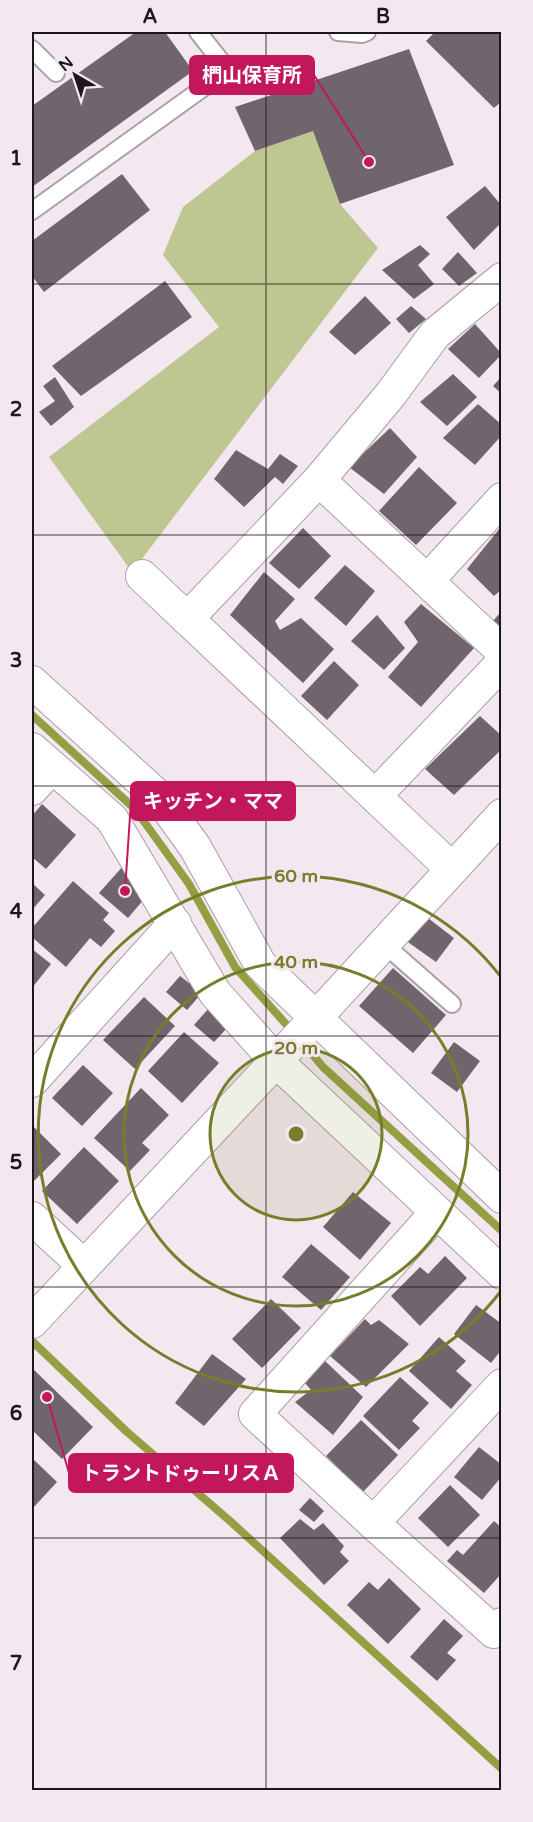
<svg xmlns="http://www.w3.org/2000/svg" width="533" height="1822" font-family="'Varela Round','Noto Sans JP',sans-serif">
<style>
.green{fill:#bec791}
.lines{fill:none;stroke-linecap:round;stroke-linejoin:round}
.stream{stroke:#949f44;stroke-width:8}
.building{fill:#70656c}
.lane-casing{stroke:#aa9fa6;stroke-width:20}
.street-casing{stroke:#aa9fa6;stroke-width:34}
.lane{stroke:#fff;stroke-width:16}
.street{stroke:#fff;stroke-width:32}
.grid{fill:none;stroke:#1b171a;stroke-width:1.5;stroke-opacity:0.55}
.ring{fill:none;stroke:#757e2a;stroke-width:3}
.centre{fill:#757e2a;stroke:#f4e8f0;stroke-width:3}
.ring-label{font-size:18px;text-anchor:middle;font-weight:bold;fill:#757e2a;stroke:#f4e8f0;stroke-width:6;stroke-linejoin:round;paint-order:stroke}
.leader{fill:none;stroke:#c2185b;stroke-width:2}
.callout-dot{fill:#c2185b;stroke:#f4e8f0;stroke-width:2}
.callout{fill:#c2185b;stroke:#c2185b;stroke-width:2}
.callout-label{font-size:20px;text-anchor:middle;font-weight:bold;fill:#fff}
.neatline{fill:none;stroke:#1b171a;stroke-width:2}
.grid-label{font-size:20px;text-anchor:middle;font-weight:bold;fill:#1b171a}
</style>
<rect width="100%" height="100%" fill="#f4e8f0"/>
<path class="green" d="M313,131L340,204L378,248L132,572L49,457L219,327L163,255L183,207L255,151Z"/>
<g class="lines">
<g class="stream">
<path d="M32,715L135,809L189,884L235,967L293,1032"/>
<path d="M302,1042L323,1067L502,1231"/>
<path d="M32,1341L126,1431L230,1521L502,1769"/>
</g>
</g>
<g class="building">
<path d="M136,32H165L193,71L32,187V106Z"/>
<path d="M435,32H502V101L494,108L426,41Z"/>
<path d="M409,49L454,165L340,204L313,131L255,151L235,107Z"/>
<path d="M122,174L150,210L44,292L32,276V241Z"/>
<path d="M485,186L502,206V222L474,250L446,217Z"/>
<path d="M420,245L430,254L418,265L434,284L414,299L382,270Z"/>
<path d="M458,252L477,273L459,286L442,269Z"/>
<path d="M165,281L192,317L81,396L52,366Z"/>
<path d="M365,296L391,323L355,355L329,332Z"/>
<path d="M411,306L426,319L409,333L396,319Z"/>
<path d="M475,324L502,354L479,378L448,349Z"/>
<path d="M453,374L477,397L447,426L420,402Z"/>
<path d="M502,376V394L493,386Z"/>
<path d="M55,377L74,407L51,426L39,412L55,401L43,386Z"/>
<path d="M478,404L502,425V435L475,465L443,438Z"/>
<path d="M390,428L417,457L384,494L349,467Z"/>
<path d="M236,450L268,469L280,454L298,466L283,484L275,477L244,507L214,479Z"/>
<path d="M419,467L457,503L416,545L379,511Z"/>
<path d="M303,528L331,556L299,589L269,563Z"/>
<path d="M500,528L502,589L494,596L467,569Z"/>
<path d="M345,565L375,591L346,626L314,598Z"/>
<path d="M264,572L295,599L275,621L280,630L301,618L334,649L303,683L230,615Z"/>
<path d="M421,604L474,648L421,707L388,677L418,642L404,622Z"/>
<path d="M502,611V632L491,623Z"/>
<path d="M377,615L405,648L384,670L351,641Z"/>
<path d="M334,661L359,685L327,720L301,696Z"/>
<path d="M480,716L502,736V749L454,795L425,769Z"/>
<path d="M42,804L76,835L46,869L32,857V816Z"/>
<path d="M124,865L145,898L128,918L99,893Z"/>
<path d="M73,881L109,913L103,920L115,931L101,947L90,938L66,967L32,937V928Z"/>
<path d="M32,883L45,895L32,910Z"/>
<path d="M424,915L454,938L436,962L405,940Z"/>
<path d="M32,949L51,964L32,988Z"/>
<path d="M393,968L446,1015L413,1053L359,1006Z"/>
<path d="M180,976L202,993L187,1010L166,992Z"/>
<path d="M144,997L175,1026L135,1069L103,1040Z"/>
<path d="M209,1008L229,1026L214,1042L194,1025Z"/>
<path d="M184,1032L219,1063L182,1103L148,1071Z"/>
<path d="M454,1042L480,1061L457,1092L431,1073Z"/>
<path d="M83,1065L113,1093L82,1126L52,1098Z"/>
<path d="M141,1088L169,1115L142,1143L150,1150L130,1171L94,1138Z"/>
<path d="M32,1125L61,1154L33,1182L32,1181Z"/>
<path d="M84,1147L119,1181L77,1224L42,1191Z"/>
<path d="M353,1192L391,1223L360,1260L323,1227Z"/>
<path d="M311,1244L350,1277L321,1310L282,1277Z"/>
<path d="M445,1256L467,1278L420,1326L391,1296L420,1267L428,1274Z"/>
<path d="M271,1299L301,1328L262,1368L232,1339Z"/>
<path d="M476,1305L502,1324V1349L491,1363L454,1334Z"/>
<path d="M365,1319L371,1325L379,1320L409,1344L366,1387L330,1356Z"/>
<path d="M439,1337L466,1361L456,1371L472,1385L451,1409L409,1371Z"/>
<path d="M212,1354L246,1379L204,1426L175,1403Z"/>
<path d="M325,1361L363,1397L333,1435L295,1402L311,1390L305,1383Z"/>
<path d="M32,1368L93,1427L62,1459L32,1430Z"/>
<path d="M400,1377L429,1403L412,1421L420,1428L399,1450L363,1416Z"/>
<path d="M361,1420L398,1455L363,1492L326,1456Z"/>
<path d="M479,1447L502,1465V1476L482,1500L454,1477Z"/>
<path d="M32,1458L57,1482L32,1509Z"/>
<path d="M450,1485L480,1515L448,1547L418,1518Z"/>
<path d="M310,1498L324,1511L314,1522L299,1510Z"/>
<path d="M300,1519L314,1530L323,1523L344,1546L340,1552L349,1561L324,1585L280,1538Z"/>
<path d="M494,1521L502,1528V1573L484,1593L447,1561L457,1550L463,1555Z"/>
<path d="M389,1578L421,1609L388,1644L347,1605L369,1582L378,1590Z"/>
<path d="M444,1619L463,1636L447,1653L456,1660L437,1681L410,1657Z"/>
</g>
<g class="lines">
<defs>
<g id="lane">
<path d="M338,32L362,34L367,32"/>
<path d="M32,49L56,73"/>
<path d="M32,211L228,70L198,32"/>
<path d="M384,944L452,1004"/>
</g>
<g id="street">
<path d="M319,480L391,394L435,334L502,279"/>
<path d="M142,576L452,869"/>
<path d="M427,581L502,499"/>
<path d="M187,619L319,480L502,651"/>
<path d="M32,682L159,797L195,847L260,964L502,1197"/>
<path d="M32,749L112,819L215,993L276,1061L502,1273"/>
<path d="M32,789L52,767"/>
<path d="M375,796L502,663"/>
<path d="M32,1081L175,923"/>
<path d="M32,1218L83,1265"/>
<path d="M32,1322L276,1061L502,815"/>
<path d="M502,1385L373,1523L494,1632L502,1624"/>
<path d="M373,1523L255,1414L436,1213"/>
</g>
</defs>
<use href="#lane" class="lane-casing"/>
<use href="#street" class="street-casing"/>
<use href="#lane" class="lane"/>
<use href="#street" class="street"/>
</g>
<path class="grid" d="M266,32V1790M32,284H502M32,535H502M32,786H502M32,1036H502M32,1287H502M32,1538H502"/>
<circle cx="296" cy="1134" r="86" fill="#757e2a" fill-opacity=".12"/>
<g class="ring">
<circle cx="296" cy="1134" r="86"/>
<circle cx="296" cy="1134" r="172"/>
<path d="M501 1291A258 258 0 1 1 501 977"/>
</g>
<circle cx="296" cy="1134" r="9" class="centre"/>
<g class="ring-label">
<text x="296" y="882">60 m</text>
<text x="296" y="968">40 m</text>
<text x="296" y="1054">20 m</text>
</g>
<path class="leader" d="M369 162L314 75M125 891L131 801M47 1397L69 1473"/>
<g class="callout-dot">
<circle cx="369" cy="162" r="6"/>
<circle cx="125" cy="891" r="6"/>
<circle cx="47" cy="1397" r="6"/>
</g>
<g class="callout">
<rect x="190" y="56" width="124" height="38" rx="6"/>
<rect x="131" y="782" width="164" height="38" rx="6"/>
<rect x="69" y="1454" width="224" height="38" rx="6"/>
</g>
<g class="callout-label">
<text x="252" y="82">椚山保育所</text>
<text x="213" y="808">キッチン・ママ</text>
<text x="181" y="1480">トラントドゥーリスＡ</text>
</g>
<rect width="533" height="1822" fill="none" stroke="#f4e8f0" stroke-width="66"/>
<g transform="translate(75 75) rotate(321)" stroke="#f4e8f0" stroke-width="4.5" paint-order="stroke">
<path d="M0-4.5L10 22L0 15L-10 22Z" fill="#1b171a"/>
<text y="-9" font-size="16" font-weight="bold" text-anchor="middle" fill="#1b171a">N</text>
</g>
<rect x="33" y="33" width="467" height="1756" class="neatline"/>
<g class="grid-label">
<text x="150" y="23">A</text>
<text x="383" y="23">B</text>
<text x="16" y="165">1</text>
<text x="16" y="416">2</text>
<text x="16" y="667">3</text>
<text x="16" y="918">4</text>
<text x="16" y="1169">5</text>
<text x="16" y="1420">6</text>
<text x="16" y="1670">7</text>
</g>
</svg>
